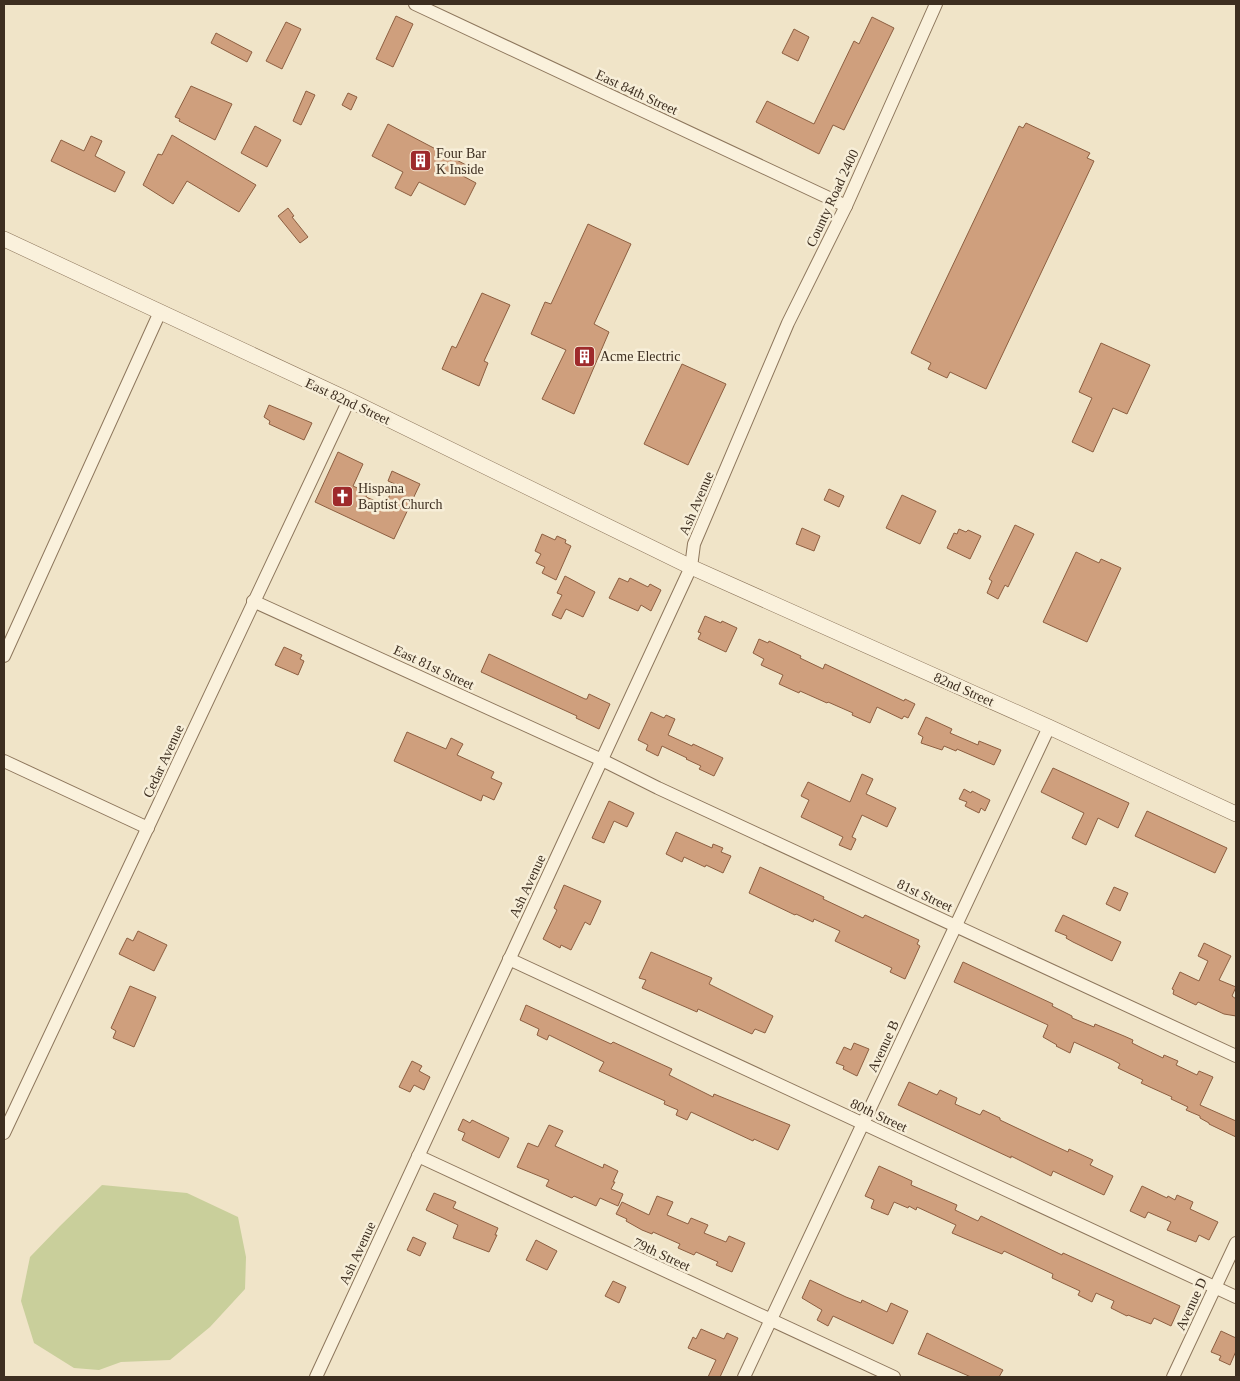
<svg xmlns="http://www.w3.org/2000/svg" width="1240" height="1381" font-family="Georgia,serif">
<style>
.green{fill:#c9cf9b}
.building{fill:#cf9f7d;stroke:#8d5f41}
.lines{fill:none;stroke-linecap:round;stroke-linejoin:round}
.minor-casing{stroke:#8d765c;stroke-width:14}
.tertiary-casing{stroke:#8d765c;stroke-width:16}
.minor{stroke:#faf1dc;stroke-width:12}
.tertiary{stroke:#faf1dc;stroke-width:15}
.labels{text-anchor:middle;stroke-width:5;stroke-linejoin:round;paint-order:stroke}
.street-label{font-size:14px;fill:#3d2e20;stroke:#f7eed8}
.poi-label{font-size:14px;fill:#3d2e20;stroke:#f7eed8;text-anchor:start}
</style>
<rect width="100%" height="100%" fill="#f0e4c8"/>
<path class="green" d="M102,1185L187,1193L238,1217L246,1257L245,1289L210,1327L170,1360L121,1362L99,1370L74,1368L34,1343L21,1301L30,1257L60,1226Z"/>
<g class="building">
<path d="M396,16L413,24L393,67L376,59Z"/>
<path d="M872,17L894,28L844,130L833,125L819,154L756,122L767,101L814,124L854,41L859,44Z"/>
<path d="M286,22L301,29L282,69L266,61Z"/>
<path d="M794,29L809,37L798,61L782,53Z"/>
<path d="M216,33L252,52L247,62L211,43Z"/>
<path d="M191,86L232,104L215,140L179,121L180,119L175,117Z"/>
<path d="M306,91L315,95L301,125L293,121Z"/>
<path d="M348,93L357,97L351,110L342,105Z"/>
<path d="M1026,123L1090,153L1087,158L1094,161L986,389L950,372L947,378L928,369L931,363L911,353L1019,126L1023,128Z"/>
<path d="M388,124L468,166L463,176L476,183L465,205L419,182L411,196L395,188L403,172L372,156Z"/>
<path d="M255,126L281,140L267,167L241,153Z"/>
<path d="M172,135L256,185L239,212L187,181L173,204L143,185L158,154L162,155Z"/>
<path d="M91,136L102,141L95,156L125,172L115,192L51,161L61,140L84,151Z"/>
<path d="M288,208L294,216L292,217L308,237L300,243L278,216Z"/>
<path d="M588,224L631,244L594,324L609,332L574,414L542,399L566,350L531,334L545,302L551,304Z"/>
<path d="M482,293L510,305L484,361L488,363L479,386L442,369L452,346L456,348Z"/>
<path d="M1101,343L1150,365L1127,414L1113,408L1093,452L1072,442L1092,398L1079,392Z"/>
<path d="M682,364L726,384L688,465L644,444Z"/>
<path d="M269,405L312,423L304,440L269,424L270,421L264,417Z"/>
<path d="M338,452L363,464L353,486L368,493L366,497L385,505L395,484L388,481L392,471L420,484L394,539L315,502Z"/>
<path d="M829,489L844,496L839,507L824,500Z"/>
<path d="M902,495L936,511L920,544L886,528Z"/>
<path d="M1015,525L1034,534L1008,587L1005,585L998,599L987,593L992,581L989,579Z"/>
<path d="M802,528L820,536L814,551L796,544Z"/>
<path d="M959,529L966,532L968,530L981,536L970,559L947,548L954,533L957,534Z"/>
<path d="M542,534L555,540L557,536L566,540L565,543L571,546L556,580L542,573L545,567L536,563L541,554L535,551Z"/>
<path d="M1076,552L1099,563L1101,559L1121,568L1087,642L1043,622Z"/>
<path d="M565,576L595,592L583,617L566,609L561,619L552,615L562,595L557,593Z"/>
<path d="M619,578L628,582L630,578L648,587L650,584L661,590L651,611L641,605L638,611L609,598Z"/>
<path d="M705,616L721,623L722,621L737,628L726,652L698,639L701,633L698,632Z"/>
<path d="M759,639L768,643L769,641L801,656L800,658L823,669L825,664L904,701L905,699L915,704L908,718L904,716L902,719L877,707L870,723L852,715L853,713L828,702L827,703L800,691L799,693L779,684L783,675L761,665L764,659L753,653Z"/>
<path d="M284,647L302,655L300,659L304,661L298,675L275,665Z"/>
<path d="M489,654L585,699H587L589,694L610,704L599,729L576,718L577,716L481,672Z"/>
<path d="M651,712L664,718L666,715L675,719L668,735L692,746L693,744L723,758L714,776L699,769L701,766L686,759L687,758L662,746L658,756L646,750L648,745L638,740Z"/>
<path d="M926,717L952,729L950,733L978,745L979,741L1001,750L994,765L957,749L956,751L944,746L942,750L921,743L923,737L918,734Z"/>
<path d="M407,732L446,749L451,738L463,744L457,755L494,772L491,778L502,783L494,800L483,795L481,801L394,761Z"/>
<path d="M1053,768L1129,803L1118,828L1098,818L1086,845L1072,838L1084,813L1041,792Z"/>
<path d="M862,774L873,779L866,794L896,808L887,827L862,815L852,837L856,839L851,850L839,845L843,837L801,817L809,800L801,796L808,782L850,802Z"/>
<path d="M964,789L971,793L972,791L990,800L985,811L981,808L979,813L965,806L967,802L959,799Z"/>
<path d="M609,801L634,813L627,827L614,821L604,843L592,838Z"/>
<path d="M1147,811L1227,848L1215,873L1135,836Z"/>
<path d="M676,832L712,848L713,844L723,848L721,852L731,856L723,873L706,865L705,867L684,857L682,862L666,854Z"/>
<path d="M760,867L824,897L823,899L863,918L865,915L919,940L917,944L920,946L905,979L890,972L892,968L835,941L840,931L814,919L813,922L796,914L795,915L749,893Z"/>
<path d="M564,885L601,901L590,925L585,922L571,950L561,945L560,948L543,939L557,910L554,908Z"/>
<path d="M1114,887L1128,893L1120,911L1106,904Z"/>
<path d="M1063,915L1121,942L1112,961L1073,942L1066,938L1067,936L1055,931Z"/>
<path d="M138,931L167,945L154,971L119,954L127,938L133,941Z"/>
<path d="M1204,943L1231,956L1219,980L1236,987L1232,996L1236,999V1016L1224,1014L1198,1002L1196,1005L1173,994L1174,990L1172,989L1180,972L1199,981L1208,961L1198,956Z"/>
<path d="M651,952L712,978L709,984L773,1016L765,1033L755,1029L752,1034L698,1009L697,1012L642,988L646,980L639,978Z"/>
<path d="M963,962L1053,1004L1052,1006L1072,1016V1018L1094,1027L1095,1024L1124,1036L1133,1040L1132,1043L1144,1049L1163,1058L1164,1055L1178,1061L1176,1065L1197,1075L1199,1071L1213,1077L1200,1105L1236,1121V1137L1209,1124V1123L1200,1118V1116L1186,1110L1188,1107L1171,1099L1172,1097L1141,1083L1143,1080L1118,1068L1120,1064L1113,1060L1074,1042L1070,1053L1056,1046L1057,1045L1043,1037L1048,1025L954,982Z"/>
<path d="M130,986L156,997L134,1047L113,1038L116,1031L111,1028Z"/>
<path d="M526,1005L611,1044L613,1042L672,1069L669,1075L713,1097L714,1094L790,1125L778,1150L754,1139L753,1141L691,1112L687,1120L676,1115L678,1110L664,1104L665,1101L599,1071L604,1062L549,1035L547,1040L537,1035L539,1029L520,1020Z"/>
<path d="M854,1043L869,1049L857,1076L843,1069L844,1066L836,1063L844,1047L851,1050Z"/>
<path d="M412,1061L422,1066L419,1071L430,1077L424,1090L414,1085L410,1092L399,1087Z"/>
<path d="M909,1082L937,1095L940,1090L957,1098L955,1104L980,1115L983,1110L1000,1118V1120L1040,1139L1068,1152L1069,1149L1093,1160L1090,1165L1113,1176L1104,1195L1053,1171L1051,1176L1011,1156V1158L898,1105Z"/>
<path d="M463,1119L470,1123L472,1120L509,1138L499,1158L462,1140L465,1133L458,1130Z"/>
<path d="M549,1125L563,1131L555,1146L603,1168L604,1164L618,1171L613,1182H615L611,1189L623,1194L618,1206L600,1198L596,1206L574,1196L572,1198L546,1186L549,1180L517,1167L528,1143L538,1147Z"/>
<path d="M879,1166L912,1181L911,1185L957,1205L955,1210L978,1221L981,1216L1062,1255L1063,1253L1180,1306L1171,1326L1154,1318L1151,1324L1128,1315L1127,1316L1111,1308L1114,1301L1096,1293L1092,1302L1078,1295L1080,1291L1052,1278L1053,1274L1004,1251L1002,1254L952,1233L956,1225L917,1207L916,1210L909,1206L908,1208L894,1202L888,1215L871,1208L874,1200L865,1196Z"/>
<path d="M1142,1186L1167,1198L1168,1196L1175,1200L1177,1195L1193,1202L1190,1209L1218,1222L1209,1240L1199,1235L1196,1242L1167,1230L1171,1222L1148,1212L1145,1218L1130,1211Z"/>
<path d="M434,1193L456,1202L453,1208L498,1228L495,1235H497L489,1252L453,1238L458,1225L426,1210Z"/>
<path d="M657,1196L673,1202L667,1215L688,1224L691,1218L708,1225L704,1233L726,1242L729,1236L745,1243L732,1272L716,1265L718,1262L696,1252L694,1255L678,1248L680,1244L653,1232L652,1234L642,1230L626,1221L627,1219L616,1214L622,1202L649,1215Z"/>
<path d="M413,1237L426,1243L420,1256L407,1250Z"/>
<path d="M536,1240L557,1251L547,1270L526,1260Z"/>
<path d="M810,1280L846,1297L861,1303L862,1300L887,1312L891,1303L908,1311L893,1344L833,1316L828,1326L817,1320L822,1310L802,1298Z"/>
<path d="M613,1281L626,1287L619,1303L605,1296Z"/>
<path d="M701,1329L724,1339L727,1333L738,1338L720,1377H708L716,1360L688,1348L693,1337L696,1339Z"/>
<path d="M1221,1331L1236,1338V1351L1230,1365L1219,1360L1221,1356L1211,1352Z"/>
<path d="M927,1333L1003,1370L999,1377H971L918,1354Z"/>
</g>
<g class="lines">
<defs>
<g id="minor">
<path d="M415,4L846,206"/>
<path d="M253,601L602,760L658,788L1236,1056"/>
<path d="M4,656L160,312"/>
<path d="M4,761L148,828"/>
<path d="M509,959L1236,1297"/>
<path d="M4,1133L349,400"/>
<path d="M418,1156L894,1377"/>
<path d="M316,1377L691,567L694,544L788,323L846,206L936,4"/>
<path d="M744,1377L1049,727"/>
<path d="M1173,1377L1236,1243"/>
</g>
<path id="tertiary" d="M4,239L349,400L691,567L1049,727L1236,814"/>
</defs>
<use href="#minor" class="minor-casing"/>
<use href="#tertiary" class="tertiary-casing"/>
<use href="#minor" class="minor"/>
<use href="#tertiary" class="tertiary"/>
</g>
<defs>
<symbol id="building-square" viewBox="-11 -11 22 22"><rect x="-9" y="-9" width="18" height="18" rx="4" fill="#9e2a2b" stroke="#f7eed8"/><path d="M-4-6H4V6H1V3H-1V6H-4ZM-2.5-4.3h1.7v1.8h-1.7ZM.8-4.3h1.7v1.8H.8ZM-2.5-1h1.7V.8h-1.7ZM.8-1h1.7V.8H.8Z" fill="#fff"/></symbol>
<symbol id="church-square" viewBox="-11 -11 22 22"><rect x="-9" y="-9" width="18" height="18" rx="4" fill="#9e2a2b" stroke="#f7eed8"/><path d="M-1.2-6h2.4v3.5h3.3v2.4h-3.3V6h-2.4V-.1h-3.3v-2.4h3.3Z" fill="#fff"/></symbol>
</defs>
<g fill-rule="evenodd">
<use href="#building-square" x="408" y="148" width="25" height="25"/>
<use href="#building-square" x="572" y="344" width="25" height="25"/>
<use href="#church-square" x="330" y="484" width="25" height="25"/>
</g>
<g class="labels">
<g class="street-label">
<text transform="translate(637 92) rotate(25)" y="5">East 84th Street</text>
<text transform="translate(832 198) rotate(-65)" y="5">County Road 2400</text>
<text transform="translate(348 401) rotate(25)" y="5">East 82nd Street</text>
<text transform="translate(696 503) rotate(-67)" y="5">Ash Avenue</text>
<text transform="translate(434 667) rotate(25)" y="5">East 81st Street</text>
<text transform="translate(964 689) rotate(24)" y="5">82nd Street</text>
<text transform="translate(163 761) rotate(-65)" y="5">Cedar Avenue</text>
<text transform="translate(527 886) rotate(-65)" y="5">Ash Avenue</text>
<text transform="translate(925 895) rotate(25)" y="5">81st Street</text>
<text transform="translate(883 1046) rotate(-65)" y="5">Avenue B</text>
<text transform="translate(879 1115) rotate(25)" y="5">80th Street</text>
<text transform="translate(357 1253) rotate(-65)" y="5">Ash Avenue</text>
<text transform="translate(662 1254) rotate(25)" y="5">79th Street</text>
<text transform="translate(1191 1304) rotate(-65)" y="5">Avenue D</text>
</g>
<g class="poi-label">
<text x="436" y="158">Four Bar<tspan x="436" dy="16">K Inside</tspan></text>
<text x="600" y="361">Acme Electric</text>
<text x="358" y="493">Hispana<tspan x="358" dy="16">Baptist Church</tspan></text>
</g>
</g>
<rect width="1240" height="1381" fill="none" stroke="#3d2e20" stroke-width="10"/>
</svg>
